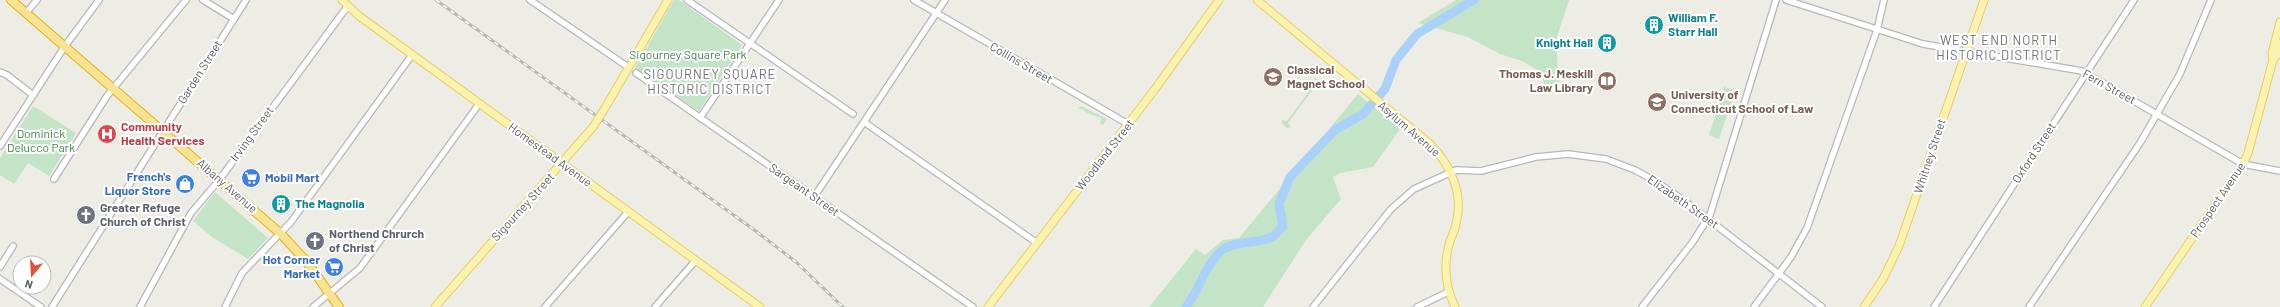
<svg xmlns="http://www.w3.org/2000/svg" width="2280" height="307" font-family="Barlow,sans-serif">
<style>
.green{fill:#c3e4c6}
.lines{fill:none;stroke-linecap:round;stroke-linejoin:round}
.river{stroke:#aad1fa;stroke-width:9}
.minor-casing{stroke:#b5b7bb;stroke-width:8}
.major-casing{stroke:#e9cd64;stroke-width:9}
.highway-casing{stroke:#e5b20e;stroke-width:10}
.minor{stroke:#fff;stroke-width:5.5}
.major{stroke:#faf3af;stroke-width:7}
.highway{stroke:#f6e494;stroke-width:8}
.rail-casing{stroke:#b5b6b6;stroke-width:3}
.rail{stroke:#fff;stroke-width:1.5;stroke-dasharray:4.5;stroke-linecap:butt}
.major-bridge-casing{stroke:#e9cd64;stroke-width:9;stroke-linecap:butt}
.major-bridge{stroke:#faf3af;stroke-width:7}
.labels{text-anchor:middle;stroke-width:4;stroke-linejoin:round;paint-order:stroke}
.culture-label{font-size:12px;font-weight:bold;fill:#0d838f;stroke:#fff;text-anchor:start}
.park-label{font-size:12px;fill:#3b8544;stroke:#fff}
.street-label{font-size:12px;fill:#5d6065;stroke:#fff}
.education-label{font-size:12px;font-weight:bold;fill:#785e54;stroke:#fff;text-anchor:start}
.health-label{font-size:12px;font-weight:bold;fill:#be3a42;stroke:#fff;text-anchor:start}
.shop-label{font-size:12px;font-weight:bold;fill:#366cbe;stroke:#fff;text-anchor:end}
.worship-label{font-size:12px;font-weight:bold;fill:#5b616d;stroke:#fff;text-anchor:start}
.neighbourhood-label{font-size:13px;letter-spacing:1px;fill:#6e7277;stroke:#fff}
</style>
<rect width="100%" height="100%" fill="#eeede5"/>
<g class="green">
<path d="M674,0H679L742,45L699,111L635,68Z"/>
<path d="M1456,0H1569L1556,40L1559,84L1545,85L1539,71L1522,61L1500,54L1468,37L1418,23Z"/>
<path d="M1315,78L1322,84H1317L1288,123L1291,127L1287,128L1282,123V120L1287,121L1315,83L1313,80Z"/>
<path d="M1724,87L1735,90L1719,139L1709,135Z"/>
<path d="M1358,94L1400,129L1373,167L1340,173L1333,177L1341,199L1306,240L1263,307H1149L1196,249L1205,255L1223,240L1239,238Z"/>
<path d="M33,106L76,133L49,176L28,163L14,184L0,175V158Z"/>
<path d="M1081,106L1107,119L1103,125L1100,124L1101,118L1085,112L1083,109H1078Z"/>
<path d="M215,192L268,238L248,259L212,237L193,221Z"/>
</g>
<g class="lines">
<path class="river" d="M1186,307C1199,291 1204,267 1220,252C1232,240 1260,244 1272,237C1276,235 1280,229 1283,226L1279,204L1290,177L1335,130L1363,114L1385,89L1396,60L1417,34L1474,0"/>
<defs>
<g id="minor">
<path d="M203,0L234,19"/>
<path d="M530,0L628,67"/>
<path d="M687,0L853,114"/>
<path d="M914,0L1128,124"/>
<path d="M1786,0L1923,44L2082,71L2243,164L2280,171"/>
<path d="M26,13L37,0"/>
<path d="M0,72L7,75L33,95"/>
<path d="M636,73L973,307"/>
<path d="M700,118L779,0"/>
<path d="M864,122L1037,243"/>
<path d="M0,146L65,46L99,0"/>
<path d="M54,179L107,96L186,0"/>
<path d="M814,197L945,0"/>
<path d="M0,267L13,246"/>
<path d="M0,279L41,307"/>
<path d="M52,307L246,0"/>
<path d="M140,307L191,213L220,179L347,7"/>
<path d="M225,307L242,273L291,222L412,55"/>
<path d="M313,307L360,268L479,104"/>
<path d="M545,307L628,212"/>
<path d="M655,307L696,260"/>
<path d="M1313,307L1391,209L1414,189L1456,170L1481,171L1536,157L1568,154L1606,159L1635,170L1655,181L1682,199L1822,307"/>
<path d="M1417,307L1448,292"/>
<path d="M1642,307L1692,243L1710,215L1776,0"/>
<path d="M1754,307L1791,257L1807,228L1877,30L1884,0"/>
<path d="M1934,307L2134,0"/>
<path d="M2029,307L2140,143L2180,74L2211,0"/>
</g>
<g id="major">
<path d="M342,0L359,16L760,307"/>
<path d="M1257,0L1430,144C1451,165 1464,194 1456,224C1455,230 1452,236 1450,241C1443,264 1445,286 1455,307"/>
<path d="M2273,60L2272,53L2280,22"/>
<path d="M605,108L668,0"/>
<path d="M435,307L593,127"/>
<path d="M988,307L1155,89L1219,0"/>
<path d="M1864,307L1883,279L1899,246L1984,0"/>
<path d="M2145,307L2243,164L2248,153L2273,60L2277,55L2280,43"/>
</g>
<path id="highway" d="M11,0L281,234L307,262L339,307"/>
</defs>
<use href="#minor" class="minor-casing"/>
<use href="#major" class="major-casing"/>
<use href="#highway" class="highway-casing"/>
<use href="#minor" class="minor"/>
<use href="#major" class="major"/>
<use href="#highway" class="highway"/>
<defs>
<path id="rail" d="M436,0L753,229L796,262L843,307"/>
</defs>
<use href="#rail" class="rail-casing"/>
<use href="#rail" class="rail"/>
<defs>
<path id="major-bridge" d="M593,127L605,108"/>
</defs>
<use href="#major-bridge" class="major-bridge-casing"/>
<use href="#major-bridge" class="major-bridge"/>
</g>
<defs>
<symbol id="building-disc" viewBox="-11 -11 22 22"><circle r="9.5" fill="#0f9aa8" stroke="#fff"/><path d="M-4-6H4V6H1V3H-1V6H-4ZM-2.5-4.3h1.7v1.8h-1.7ZM.8-4.3h1.7v1.8H.8ZM-2.5-1h1.7V.8h-1.7ZM.8-1h1.7V.8H.8Z" fill="#fff"/></symbol>
<symbol id="school-disc" viewBox="-11 -11 22 22"><circle r="9.5" fill="#8d6e63" stroke="#fff"/><path d="M0-5L7-2L0 1L-7-2ZM-4 1L0 2.5L4 1V4Q0 6-4 4Z" fill="#fff"/></symbol>
<symbol id="library-disc" viewBox="-11 -11 22 22"><circle r="9.5" fill="#8d6e63" stroke="#fff"/><path d="M-6-4Q-3-5.5-.7-3.5V5Q-3 3-6 4ZM6-4Q3-5.5 .7-3.5V5Q3 3 6 4Z" fill="#fff"/></symbol>
<symbol id="university-disc" viewBox="-11 -11 22 22"><circle r="9.5" fill="#8d6e63" stroke="#fff"/><path d="M0-5L7-2L0 1L-7-2ZM-4 1L0 2.5L4 1V4Q0 6-4 4Z" fill="#fff"/></symbol>
<symbol id="hospital-disc" viewBox="-11 -11 22 22"><circle r="9.5" fill="#e0444e" stroke="#fff"/><path d="M-5-5h3v3.5h4V-5h3V5h-3V1.5h-4V5h-3Z" fill="#fff"/></symbol>
<symbol id="supermarket-disc" viewBox="-11 -11 22 22"><circle r="9.5" fill="#3f7fe0" stroke="#fff"/><path d="M-6-5.5h2.5l.6 2H6L4.5 2H-2.5L-4.4-4H-6ZM-1.5 3.2a1.3 1.3 0 1 0 .1 0ZM3 3.2a1.3 1.3 0 1 0 .1 0Z" fill="#fff"/></symbol>
<symbol id="shop-disc" viewBox="-11 -11 22 22"><circle r="9.5" fill="#3f7fe0" stroke="#fff"/><path d="M-5-2.5h2.3a2.7 3.5 0 0 1 5.4 0H5L5.5 6h-11ZM-1.5-2.5h3a1.5 2.3 0 0 0-3 0Z" fill="#fff"/></symbol>
<symbol id="church-disc" viewBox="-11 -11 22 22"><circle r="9.5" fill="#6b7280" stroke="#fff"/><path d="M-1.2-6h2.4v3.5h3.3v2.4h-3.3V6h-2.4V-.1h-3.3v-2.4h3.3Z" fill="#fff"/></symbol>
</defs>
<g fill-rule="evenodd">
<use href="#building-disc" x="1643" y="14" width="22" height="22"/>
<use href="#building-disc" x="1596" y="32" width="22" height="22"/>
<use href="#school-disc" x="1262" y="66" width="22" height="22"/>
<use href="#library-disc" x="1596" y="70" width="22" height="22"/>
<use href="#university-disc" x="1646" y="91" width="22" height="22"/>
<use href="#hospital-disc" x="96" y="123" width="22" height="22"/>
<use href="#supermarket-disc" x="240" y="167" width="22" height="22"/>
<use href="#shop-disc" x="174" y="173" width="22" height="22"/>
<use href="#building-disc" x="270" y="193" width="22" height="22"/>
<use href="#church-disc" x="75" y="204" width="22" height="22"/>
<use href="#church-disc" x="304" y="230" width="22" height="22"/>
<use href="#supermarket-disc" x="323" y="256" width="22" height="22"/>
</g>
<g class="labels">
<g class="culture-label">
<text x="1668" y="22">William F.<tspan x="1668" dy="14">Starr Hall</tspan></text>
<text x="1593" y="47" text-anchor="end">Knight Hall</text>
<text x="295" y="208">The Magnolia</text>
</g>
<g class="park-label">
<text x="688" y="59">Sigourney Square Park</text>
<text x="41" y="138">Dominick<tspan x="41" dy="14">Delucco Park</tspan></text>
</g>
<g class="street-label">
<text transform="translate(1021 63) rotate(30)" y="4">Collins Street</text>
<text transform="translate(200 72) rotate(-58)" y="4">Garden Street</text>
<text transform="translate(2109 87) rotate(29)" y="4">Fern Street</text>
<text transform="translate(1409 129) rotate(41)" y="4">Asylum Avenue</text>
<text transform="translate(252 134) rotate(-54)" y="4">Irving Street</text>
<text transform="translate(2034 153) rotate(-57)" y="4">Oxford Street</text>
<text transform="translate(550 155) rotate(36)" y="4">Homestead Avenue</text>
<text transform="translate(1105 155) rotate(-52)" y="4">Woodland Street</text>
<text transform="translate(1930 156) rotate(-72)" y="4">Whitney Street</text>
<text transform="translate(227 186) rotate(41)" y="4">Albany Avenue</text>
<text transform="translate(804 190) rotate(35)" y="4">Sargeant Street</text>
<text transform="translate(2218 200) rotate(-56)" y="4">Prospect Avenue</text>
<text transform="translate(1683 202) rotate(35)" y="4">Elizabeth Street</text>
<text transform="translate(523 207) rotate(-48)" y="4">Sigourney Street</text>
</g>
<g class="education-label">
<text x="1287" y="74">Classical<tspan x="1287" dy="14">Magnet School</tspan></text>
<text x="1593" y="78" text-anchor="end">Thomas J. Meskill<tspan x="1593" dy="14">Law Library</tspan></text>
<text x="1671" y="99">University of<tspan x="1671" dy="14">Connecticut School of Law</tspan></text>
</g>
<g class="health-label">
<text x="121" y="131">Community<tspan x="121" dy="14">Health Services</tspan></text>
</g>
<g class="shop-label">
<text x="171" y="181">French's<tspan x="171" dy="14">Liquor Store</tspan></text>
<text x="265" y="182" text-anchor="start">Mobil Mart</text>
<text x="320" y="264">Hot Corner<tspan x="320" dy="14">Market</tspan></text>
</g>
<g class="worship-label">
<text x="100" y="212">Greater Refuge<tspan x="100" dy="14">Church of Christ</tspan></text>
<text x="329" y="238">Northend Chrurch<tspan x="329" dy="14">of Christ</tspan></text>
</g>
<g class="neighbourhood-label">
<text x="1999" y="45">WEST END NORTH<tspan x="1999" dy="15">HISTORIC DISTRICT</tspan></text>
<text x="710" y="79">SIGOURNEY SQUARE<tspan x="710" dy="15">HISTORIC DISTRICT</tspan></text>
</g>
</g>
<g transform="translate(32 275) rotate(198)"><circle r="19" fill="#ffffff" stroke="#bebfc1"/>
<path d="M0-3L7 15L0 10L-7 15Z" fill="#df543b"/>
<text y="-6" font-size="11" font-weight="bold" text-anchor="middle" fill="#5d6065">N</text>
</g>
</svg>
